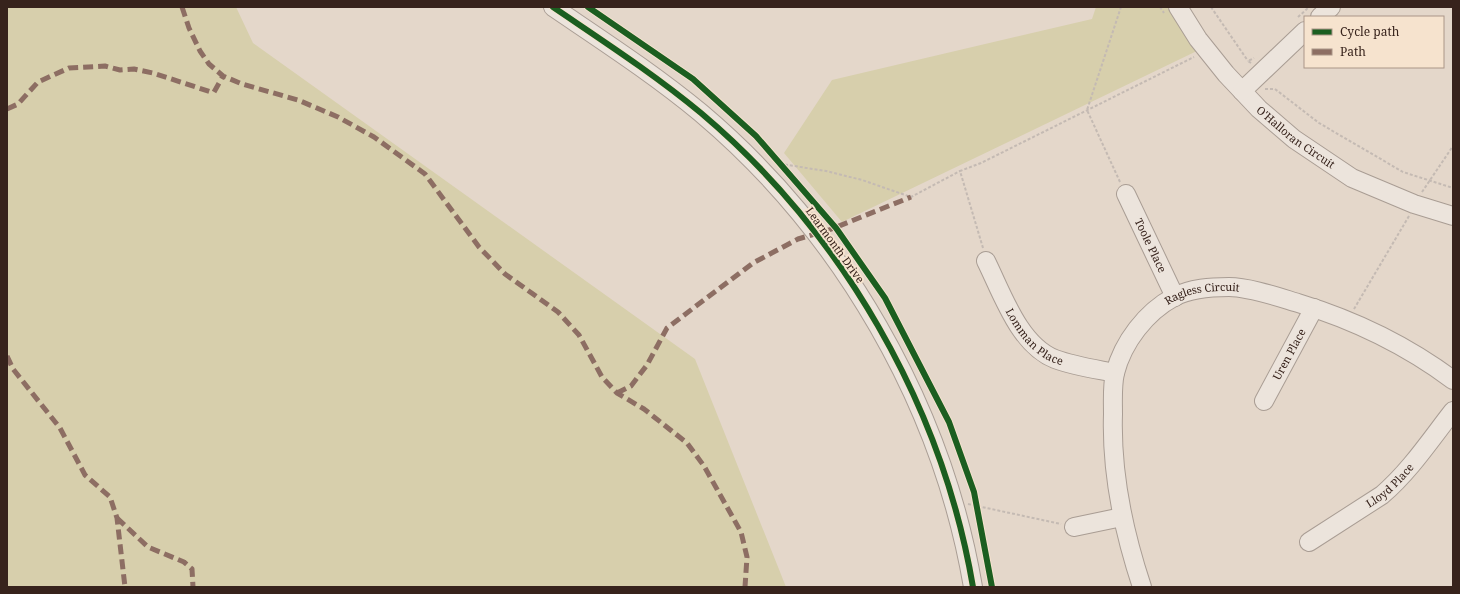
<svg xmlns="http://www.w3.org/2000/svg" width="1460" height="594" font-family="'Noto Serif',serif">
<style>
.green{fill:#d7cfac}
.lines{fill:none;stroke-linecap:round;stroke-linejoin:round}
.minor-casing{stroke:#a99d94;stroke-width:20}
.path{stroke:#c4bab3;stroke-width:2;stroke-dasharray:3 2;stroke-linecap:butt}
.minor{stroke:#ece4dc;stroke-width:18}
.quiet{stroke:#8d6e63;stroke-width:5;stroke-dasharray:10 5;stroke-linecap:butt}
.cycleway-casing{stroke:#f6e3ce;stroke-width:8}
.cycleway{stroke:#1b5e20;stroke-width:6}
.labels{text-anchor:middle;stroke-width:4;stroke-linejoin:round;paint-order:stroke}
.street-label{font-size:11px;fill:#37231c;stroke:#f6e3ce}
</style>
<rect width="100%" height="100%" fill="#e4d7ca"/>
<g class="green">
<path d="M7,7H236L253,43L695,359L786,587H7Z"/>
<path d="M1096,7H1175L1201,49L842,222L784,153L832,80L1092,19Z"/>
</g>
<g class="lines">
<defs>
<g id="minor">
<path d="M553,7C603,41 654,74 701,113C842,232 942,405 973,587"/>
<path id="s1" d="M1178,7L1198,39L1226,74L1259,109L1294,139L1352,178L1414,204L1453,216"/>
<path d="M1320,17L1331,7"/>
<path d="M1242,91L1305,31"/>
<path id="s2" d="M1126,194L1175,297"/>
<path id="s3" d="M986,261C1002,293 1019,345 1055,359C1074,366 1095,369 1115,373"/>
<path id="s4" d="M1264,401L1314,308"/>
<path d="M1074,527L1122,517"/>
<path id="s5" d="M1309,542L1382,495C1410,471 1431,439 1453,411"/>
<path id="s6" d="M1142,587C1123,530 1111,474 1113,414C1113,400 1112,386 1115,373C1123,342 1146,312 1174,297C1191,288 1211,287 1229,287C1249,287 1278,297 1298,303C1354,320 1406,345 1453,380"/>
</g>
</defs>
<use href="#minor" class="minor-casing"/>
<g class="path">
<path d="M1160,7L1164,13"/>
<path d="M1211,7L1248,61"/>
<path d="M1298,17L1308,8"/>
<path d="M1251,63L1248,61L1254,58"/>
<path d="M1265,89H1275L1319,123L1403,172L1453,188"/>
<path d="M775,163L826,171L862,180L911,197L960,171"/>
<path d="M1120,182L1087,110L1121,7"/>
<path d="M1422,192L1453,146"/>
<path d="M983,248L960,171L981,163L1194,57"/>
<path d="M1354,309L1409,216"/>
<path d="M968,504L1061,524"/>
</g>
<use href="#minor" class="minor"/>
<g class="quiet">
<path d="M182,7L189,28L200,51L209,64L223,76L242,84L298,100L338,117L374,137L425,174L479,247L505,274L558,312L579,335L602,377L617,393L644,409L687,443L704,466L741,532L747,557L745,587"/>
<path d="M7,109L18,104L38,82L69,68L105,66L120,70L134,69L153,73L211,92H214L223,76"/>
<path d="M7,356L13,369L60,428L85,475L110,497L117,518L125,587"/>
<path d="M617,393L631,386L647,365L667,328L753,263L798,239L829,230L911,197"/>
<path d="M117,518L148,547L184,562L192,569L193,587"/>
</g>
<defs>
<g id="cycleway">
<path d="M553,7C603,41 654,74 701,113C842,232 942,405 973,587"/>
<path d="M588,7L693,79L756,136L836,228L885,298L949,422L974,492L992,587"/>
</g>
</defs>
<use href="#cycleway" class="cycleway-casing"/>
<use href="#cycleway" class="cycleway"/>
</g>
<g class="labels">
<g class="street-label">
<text dy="4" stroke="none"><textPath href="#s1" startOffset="177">O'Halloran Circuit</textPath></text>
<text transform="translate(835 245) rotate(54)" y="4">Learmonth Drive</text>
<text dy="4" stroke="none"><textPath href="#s2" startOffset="57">Toole Place</textPath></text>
<text dy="4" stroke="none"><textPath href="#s6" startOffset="345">Ragless Circuit</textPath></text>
<text dy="4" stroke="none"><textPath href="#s3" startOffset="92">Lomman Place</textPath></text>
<text dy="4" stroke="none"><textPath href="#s4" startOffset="53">Uren Place</textPath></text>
<text dy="4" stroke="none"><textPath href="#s5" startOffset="99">Lloyd Place</textPath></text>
</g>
</g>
<rect width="1460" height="594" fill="none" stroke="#37231c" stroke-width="16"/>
<rect x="1304" y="16" width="140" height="52" fill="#f6e3ce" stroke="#aa9687"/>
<rect x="1312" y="29" width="20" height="6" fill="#1b5e20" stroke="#aa9687"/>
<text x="1340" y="36" font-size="12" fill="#37231c">Cycle path</text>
<rect x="1312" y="49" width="20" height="6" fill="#8d6e63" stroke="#aa9687"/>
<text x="1340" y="56" font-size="12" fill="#37231c">Path</text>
</svg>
